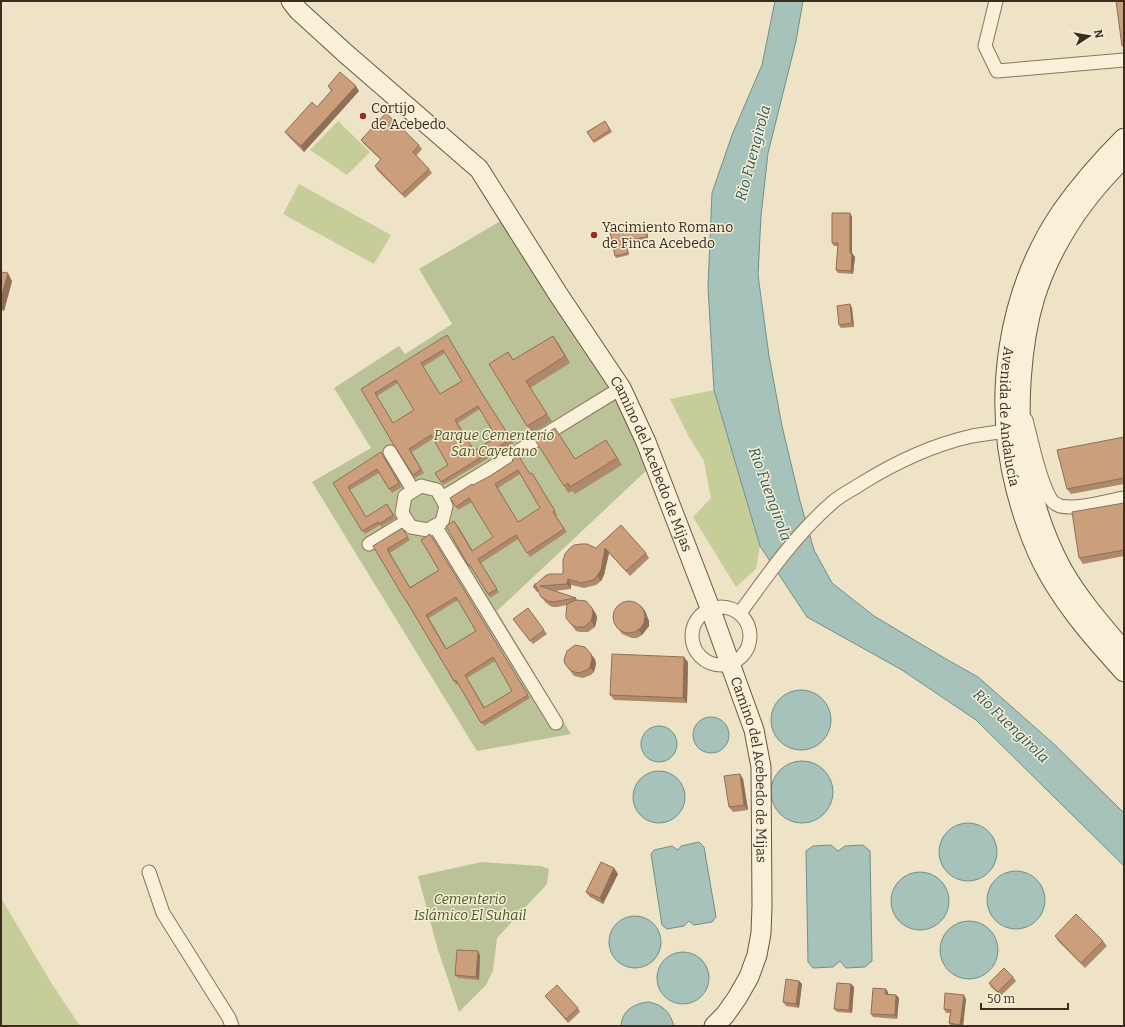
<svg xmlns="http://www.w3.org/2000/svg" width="1125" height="1027" font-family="Bitter,serif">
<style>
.green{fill:#c6cd99}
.cemetery{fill:#bcc298}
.water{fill:#a7c2ba;stroke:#6e9188}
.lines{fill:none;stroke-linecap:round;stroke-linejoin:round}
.street-casing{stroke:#8a755b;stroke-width:15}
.secondary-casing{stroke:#6c563f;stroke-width:21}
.street{stroke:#f9f0d9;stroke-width:13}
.secondary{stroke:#f9f0d9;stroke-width:19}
.wall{fill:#af896b;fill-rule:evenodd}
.shaded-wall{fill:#8f6f57}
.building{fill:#cc9f7c;stroke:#8f6f57;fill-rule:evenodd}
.poi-dot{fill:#992c2b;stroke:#f6edd6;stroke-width:1.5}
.labels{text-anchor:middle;stroke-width:3;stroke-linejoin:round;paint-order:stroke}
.poi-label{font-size:14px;fill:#3a2d1f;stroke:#f6edd6;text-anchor:start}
.street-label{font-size:14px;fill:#3a2d1f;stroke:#f6edd6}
.park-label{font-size:14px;font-style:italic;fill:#495626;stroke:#f6edd6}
.water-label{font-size:15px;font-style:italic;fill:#2f5a58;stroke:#f6edd6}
</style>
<rect width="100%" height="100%" fill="#eee3c6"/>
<g class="green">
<path d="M338,121L370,152L347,175L310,150Z"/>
<path d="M299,184L391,235L374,264L283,214Z"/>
<path d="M714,390L760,546L756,569L736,587L693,517L711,498L704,461L689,437L670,399Z"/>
<path d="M1,898L52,984L80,1026H1Z"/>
</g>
<g class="cemetery">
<path d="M504,219L616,393L649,468L497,611L571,734L477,751L312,482L371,448L334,388L399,346L405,354L452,324L419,269Z"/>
<path d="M482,862L541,866L549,869L547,884L497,938L493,971L486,985L459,1012L438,950L418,876Z"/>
</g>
<g class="water">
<path d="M775,1H803L796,41L768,153L761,216L758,275L769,356L782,426L800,501L814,550L832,583L874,616L946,659L978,677L1055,745L1124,813V866L976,720L902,670L807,617L760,546L714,390L708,287L712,193L732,135L762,65Z"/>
<circle cx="801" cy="720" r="30"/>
<circle cx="711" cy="735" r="18"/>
<circle cx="659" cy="744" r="18"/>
<circle cx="802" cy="792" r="31"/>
<circle cx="659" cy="797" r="26"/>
<circle cx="968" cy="852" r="29"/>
<path d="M699,842L704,847L716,917L712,922L694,925L689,921L684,926L667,929L662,925L651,854L654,850L672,846L678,850L681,846Z"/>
<path d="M831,845L838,851L845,846L863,845L870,851L872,961L865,967L846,968L840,961L833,967L813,968L808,962L806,851L813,846Z"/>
<circle cx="1016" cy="900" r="29"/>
<circle cx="920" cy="901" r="29"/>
<circle cx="635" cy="942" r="26"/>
<circle cx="969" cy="950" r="29"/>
<circle cx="683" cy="978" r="26"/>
<path d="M649,1002C663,1005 670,1012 674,1026H621C622,1010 635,1003 649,1002Z"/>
</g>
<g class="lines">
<defs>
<g id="street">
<path d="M996,1L985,46L997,71L1124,60"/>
<path d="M1026,420C1032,442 1038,476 1049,496C1051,501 1055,504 1060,506C1077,510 1107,501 1124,498"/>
<path d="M390,452L413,490"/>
<path d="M421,486L437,490L446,506L442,522L428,530L411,527L402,513L405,496Z"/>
<path d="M442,498L621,388"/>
<path d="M435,526L556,723"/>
<path d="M369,544L407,521"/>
<circle cx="721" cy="636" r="29"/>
<path d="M740,613C768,574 797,533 833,502C841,495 850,491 859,485C894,463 932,445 972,436C983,434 994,433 1005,431"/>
<path d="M149,872L163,913L229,1018L232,1026"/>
</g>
<g id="secondary">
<path id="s1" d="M291,1L298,10L345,53L479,169L558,294L621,388L646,442L710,608L754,730L761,767L762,906L761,933L757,955L749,977L737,998L725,1015L714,1026"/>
<path id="s2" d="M1124,138C1101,161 1080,185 1061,212C1007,292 992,397 1016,490C1024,520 1034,550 1050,577C1070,612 1097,642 1124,672"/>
<path d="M1124,158C1085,196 1052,244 1035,297C1021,343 1016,413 1024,461C1025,470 1028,479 1031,487C1038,516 1048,543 1062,569C1079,599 1102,625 1124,651"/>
</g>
</defs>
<use href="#street" class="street-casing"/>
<use href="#secondary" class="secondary-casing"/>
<use href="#street" class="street"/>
<use href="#secondary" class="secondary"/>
</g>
<g class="wall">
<path d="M328,86L359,91L304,152L289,137L285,132L317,107L331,91Z"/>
<path d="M605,121L612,132L594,143L587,132Z"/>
<path d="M361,140L419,145L422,149L416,156L429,169L432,173L405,198L377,170L375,166L381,160L364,144Z"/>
<path d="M850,213L852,217V253L855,257L853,274L838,273L836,270L838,246H834L832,243Z"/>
<path d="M646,226L648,238L626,243L629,255L616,258L615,256L610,232Z"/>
<path d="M1,272L12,281L4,311L1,310Z"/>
<path d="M850,304L852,308L854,327L841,328L839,325Z"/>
<path d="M449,339L483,395L514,443L443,485L435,473L448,465L433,439L412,452L424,473L415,478L392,442L361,389ZM445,353L462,381L440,394L423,367ZM398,383L414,410L393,423L377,396ZM480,409L496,437L474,450L458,423Z"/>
<path d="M558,343L570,363L530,388L552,421L532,433L527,426L513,360Z"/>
<path d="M555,428L575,459L611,447L622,465L575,494L573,491L568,493L564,486Z"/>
<path d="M1124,437V484L1071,494L1067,489Z"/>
<path d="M383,456L402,487L392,493L379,473L350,490L366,517L390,508L396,518L381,527L380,525L365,534L333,483Z"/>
<path d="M513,461L534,476L557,515L556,516L567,532L530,557L518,539L481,563L499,592L490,598L472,568H471L468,565L457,524L473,551L493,537L472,502L458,510L450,498L490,476ZM520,474L540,508L518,522L498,488Z"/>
<path d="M1124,503V556L1083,564L1079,558Z"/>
<path d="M402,528L410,540L390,553L410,587L439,570L421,540L530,698L484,726L458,684L456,685L454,681L373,546ZM458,600L476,631L447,649L429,618ZM495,661L512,691L485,708L467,678Z"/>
<path d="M596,548L646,553L649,558L630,576L609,553L604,575L601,581L596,585L584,588L571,585V589L554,591L576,598L577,600L592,608L596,614L597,618L595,627L588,632H580L576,631L566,618L567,605L557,607H552L545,602L539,592H537L533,587L536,584L563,574Z"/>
<path d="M641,606L645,611L649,621V626L642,635L637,638H632L622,634L615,624Z"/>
<path d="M528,608L547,634L533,644L513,619Z"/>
<path d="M595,659L596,664L594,672L591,675L583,678L574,676L565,664Z"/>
<path d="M688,662L687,703L614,700L610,695Z"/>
<path d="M740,774L743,779L748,810L733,812L729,807Z"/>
<path d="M614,868L618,874L603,904L590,897L586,892Z"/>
<path d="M1055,936L1103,941L1107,946L1085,968L1058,941Z"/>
<path d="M480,955L479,980L458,978L455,975Z"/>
<path d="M1013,977L1016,981L1001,996L991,987L989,983Z"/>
<path d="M799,981L802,984L799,1008L786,1006L783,1002Z"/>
<path d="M851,984L854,987L852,1013L837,1012L834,1009Z"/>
<path d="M888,992V994L896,995L899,998L897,1019L873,1017L871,1014Z"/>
<path d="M545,996L578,1008L580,1012L568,1023Z"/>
<path d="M966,999L963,1026H951L949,1023L950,1013H946L944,1009Z"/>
</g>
<g class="shaded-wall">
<path d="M356,86L359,91L304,152L301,146Z"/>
<path d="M850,213L852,217V253L855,257L853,274L851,271L850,253Z"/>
<path d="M645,225L646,226L648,238L647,237Z"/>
<path d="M625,241L626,243L629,255L628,253Z"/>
<path d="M8,273L12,281L4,311L1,307V298Z"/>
<path d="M850,304L852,308L854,327L852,323Z"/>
<path d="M553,336L558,343L570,363L565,356Z"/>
<path d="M605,548L609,553L604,575L601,581L597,576Z"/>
<path d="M568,579L571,585V589L567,584Z"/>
<path d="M641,606L645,611L649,621V626L642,635L639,630Z"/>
<path d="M592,608L596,614L597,618L595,627L591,621Z"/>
<path d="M591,654L595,659L596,664L594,672L590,667Z"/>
<path d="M684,657L688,662L687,703L683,698Z"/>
<path d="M740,774L743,779L748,810L744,805Z"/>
<path d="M614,868L618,874L603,904L600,898Z"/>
<path d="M478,951L480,955L479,980L476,977Z"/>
<path d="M799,981L802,984L799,1008L796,1004Z"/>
<path d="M851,984L854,987L852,1013L849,1010Z"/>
<path d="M886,989L888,992V998L885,994Z"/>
<path d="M896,995L899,998L897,1019L895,1015Z"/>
<path d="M964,995L966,999L963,1026H961L960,1025Z"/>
</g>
<g class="building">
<path d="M1116,1H1124V45L1122,46Z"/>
<path d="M340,72L356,86L301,146L285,132L312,102L317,107L332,90L328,86Z"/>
<path d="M386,113L419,145L413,152L429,169L402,194L375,166L381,159L361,140Z"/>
<path d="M605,121L610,130L593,141L587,132Z"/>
<path d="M832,213H850V253H852L851,271L836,270L838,243H832Z"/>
<path d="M645,225L647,237L625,241L628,253L615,256L610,232Z"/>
<path d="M1,272L8,273L1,298Z"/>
<path d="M850,304L852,323L839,325L837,306Z"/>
<path d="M447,335L481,392L511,439L441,482L435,473L448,465L431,435L409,449L421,469L413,475L392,442L361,389ZM443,350L462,381L440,394L421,363ZM396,380L414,410L393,423L375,393ZM478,406L496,437L474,451L455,420Z"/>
<path d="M553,336L565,356L526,381L547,414L527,426L489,364L508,352L513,360Z"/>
<path d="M555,428L575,459L606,440L617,458L570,487L568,483L564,486L535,440Z"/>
<path d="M1124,437V478L1067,489L1057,450Z"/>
<path d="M381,452L399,483L389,489L377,469L348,487L366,517L387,504L393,515L379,524L378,522L362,531L333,483Z"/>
<path d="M518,455L530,474L532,473L555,511L553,512L564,529L527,553L516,535L478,559L497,589L488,594L469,564L468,565L446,526L454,521L472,551L493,537L469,498L456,507L450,498L472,484L473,485L490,476L513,461L512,460ZM518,470L540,508L518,522L495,484Z"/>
<path d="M1124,503V550L1079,558L1072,512Z"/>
<path d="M621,525L646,553L626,571L605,548L601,570L597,576L593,580L581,583L568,579L567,584L540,586L576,598L553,602L548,601L541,597L536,586L533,587L535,585L534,584H536L545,576L549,574H563V560L565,554L569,549L574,545L581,544H587L596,548Z"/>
<path d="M402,528L408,537L387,549L410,588L439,570L421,540L430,534L528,695L481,723L456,680L454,681L407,602L401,593L373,546ZM456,597L476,631L446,649L426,615ZM493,657L512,691L484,708L465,675Z"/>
<path d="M576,600L586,601L592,608L593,613L591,621L584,627H576L572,625L566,618V614L567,604Z"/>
<circle cx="629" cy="617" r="16"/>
<path d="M528,608L544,630L530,641L513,619Z"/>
<path d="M575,645L585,647L591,654L592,659L590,667L587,670L579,673L571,671L565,664L564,660L567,651Z"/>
<path d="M612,654L684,657L683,698L610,695Z"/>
<path d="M740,774L744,805L729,807L724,776Z"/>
<path d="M601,862L614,868L600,898L586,892Z"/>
<path d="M1076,914L1103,941L1081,963L1055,936Z"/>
<path d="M457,950L478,951L476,977L455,975Z"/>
<path d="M1004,968L1013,977L998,992L989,983Z"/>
<path d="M786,979L799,981L796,1004L783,1002Z"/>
<path d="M837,983L851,984L849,1010L834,1009Z"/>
<path d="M557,985L578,1008L566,1019L545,996Z"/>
<path d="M873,988L886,989L885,994L896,995L895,1015L871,1014Z"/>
<path d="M945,993L964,995L960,1025L949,1023L951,1010L944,1009Z"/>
</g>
<g class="poi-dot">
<circle cx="363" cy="116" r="4"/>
<circle cx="594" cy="235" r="4"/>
</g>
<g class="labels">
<g class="poi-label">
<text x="371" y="113">Cortijo<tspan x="371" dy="16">de Acebedo</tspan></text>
<text x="602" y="232">Yacimiento Romano<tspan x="602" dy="16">de Finca Acebedo</tspan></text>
</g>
<g class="street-label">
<text dy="5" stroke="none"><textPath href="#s2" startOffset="313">Avenida de Andalucía</textPath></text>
<text dy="5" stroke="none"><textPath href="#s1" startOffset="595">Camino del Acebedo de Mijas</textPath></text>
<text dy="5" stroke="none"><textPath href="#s1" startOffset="919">Camino del Acebedo de Mijas</textPath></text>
</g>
<g class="park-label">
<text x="494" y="440">Parque Cementerio<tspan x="494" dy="16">San Cayetano</tspan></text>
<text x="470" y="904">Cementerio<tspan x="470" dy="16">Islámico El Suhail</tspan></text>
</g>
<g class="water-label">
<text transform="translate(753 153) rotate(-75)" y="5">Rio Fuengirola</text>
<text transform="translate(770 494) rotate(70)" y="5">Rio Fuengirola</text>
<text transform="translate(1011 726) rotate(44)" y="5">Rio Fuengirola</text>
</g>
</g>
<rect width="1125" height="1027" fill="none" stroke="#3a2d1f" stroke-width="4"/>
<g transform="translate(1089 36) rotate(78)" stroke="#f6edd6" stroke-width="3" paint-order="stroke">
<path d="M0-3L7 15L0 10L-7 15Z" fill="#3a2d1f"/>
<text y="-6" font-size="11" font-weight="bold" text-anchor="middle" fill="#3a2d1f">N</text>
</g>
<path d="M981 1003v6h87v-6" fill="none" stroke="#3a2d1f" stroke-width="2"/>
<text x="987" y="1003" font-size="12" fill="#3a2d1f" stroke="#f6edd6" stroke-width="3" paint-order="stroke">50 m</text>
</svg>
